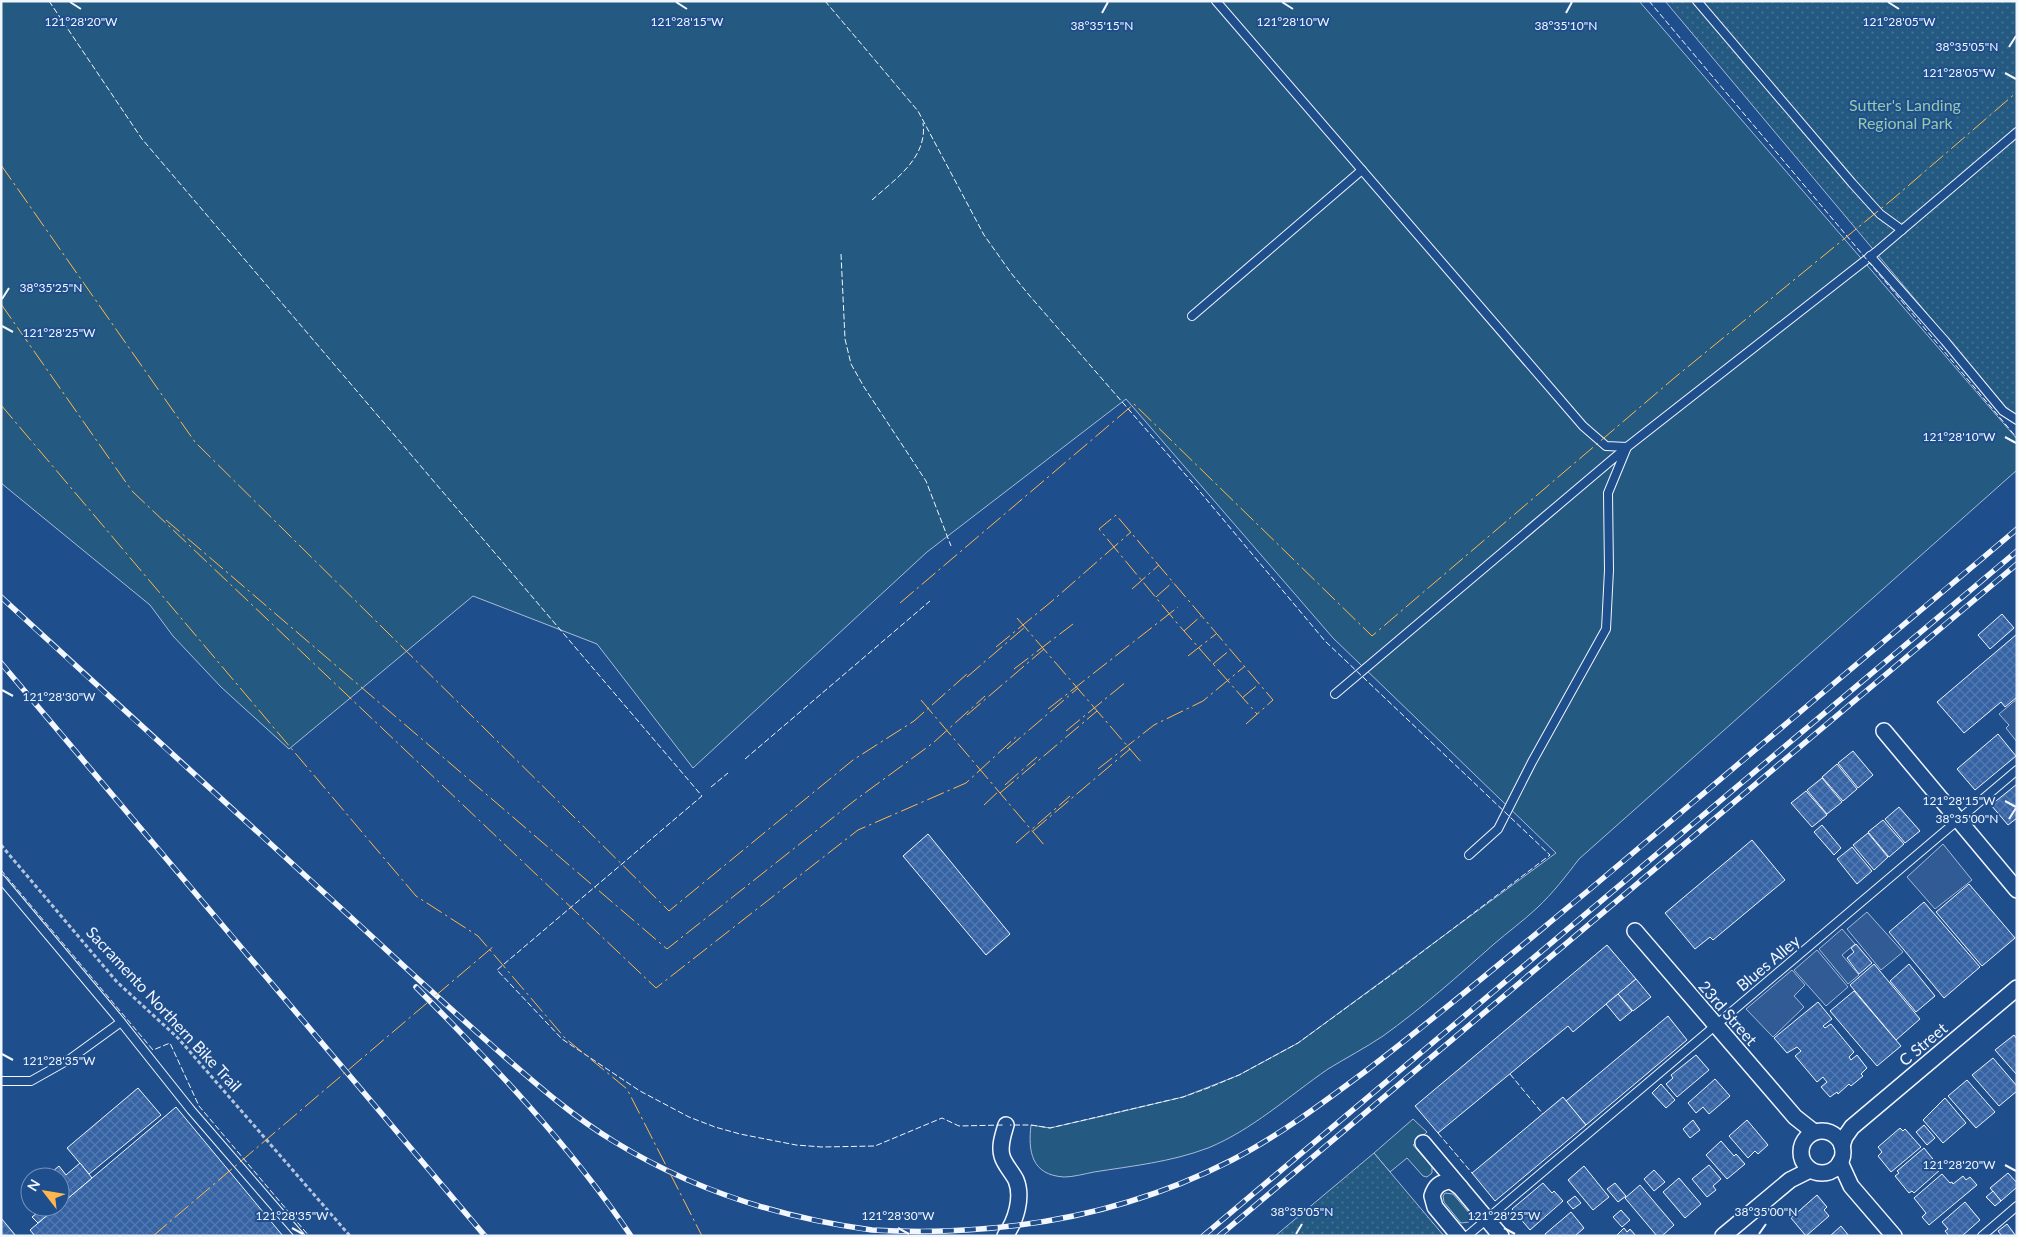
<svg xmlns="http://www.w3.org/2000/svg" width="2018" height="1237" font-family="Lato,sans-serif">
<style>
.grass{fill:#245a82;stroke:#a8bbd7}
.park{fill:url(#park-dots);stroke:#a8bbd7}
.parking{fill:#305b95;stroke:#a8bbd7}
.building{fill:url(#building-cross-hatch);stroke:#f2f6ff}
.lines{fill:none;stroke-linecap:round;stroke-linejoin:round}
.lane-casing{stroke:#f2f6ff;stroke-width:10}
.street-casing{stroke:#f2f6ff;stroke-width:18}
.path{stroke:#b3c4dc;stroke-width:3;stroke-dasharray:4 2.5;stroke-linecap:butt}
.lane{stroke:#1f4e8c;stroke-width:8}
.street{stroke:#1f4e8c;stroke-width:15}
.rail-casing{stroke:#f2f6ff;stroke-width:5.5}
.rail{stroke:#1f4e8c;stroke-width:4;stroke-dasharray:11;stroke-linecap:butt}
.fence{stroke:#f2f6ff;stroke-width:1;stroke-dasharray:6 2.5;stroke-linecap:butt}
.power{stroke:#ffb74d;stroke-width:1;stroke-dasharray:18 4 2.5 4;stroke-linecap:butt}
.ticks{fill:none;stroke:#f2f6ff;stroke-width:2}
.labels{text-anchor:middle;stroke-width:4;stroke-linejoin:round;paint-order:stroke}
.park-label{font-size:16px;fill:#97c8a6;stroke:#1f4e8c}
.street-label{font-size:16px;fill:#f2f6ff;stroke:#1f4e8c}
.ticks-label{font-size:12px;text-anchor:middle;fill:#f2f6ff;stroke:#1f4e8c;stroke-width:4;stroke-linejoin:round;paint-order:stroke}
</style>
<defs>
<pattern id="park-dots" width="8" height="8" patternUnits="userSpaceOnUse" patternTransform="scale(1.25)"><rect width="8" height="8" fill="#245a82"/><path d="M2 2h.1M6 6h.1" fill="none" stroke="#447295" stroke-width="1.8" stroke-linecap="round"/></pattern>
<pattern id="building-cross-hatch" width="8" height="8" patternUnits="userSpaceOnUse" patternTransform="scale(1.25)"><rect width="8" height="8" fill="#3563a3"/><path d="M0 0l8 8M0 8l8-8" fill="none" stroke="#537ab1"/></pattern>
</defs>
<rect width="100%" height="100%" fill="#1f4e8c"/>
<g class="grass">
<path d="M1,1H1639L2017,439V470L1579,859C1566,876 1553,893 1537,908C1523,921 1508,932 1494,944C1458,976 1422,1008 1383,1036C1365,1048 1346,1058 1328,1069C1289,1096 1252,1130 1208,1148C1171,1162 1132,1166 1094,1172C1084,1174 1073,1177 1064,1177C1031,1175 1028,1151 1031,1125L1050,1128L1107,1115L1183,1097L1239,1075L1298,1043L1556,853L1333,638L1126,399L927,552L693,768L597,644L473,596L289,749L221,687L173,636L150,605L1,483Z"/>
<path d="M1413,1119L1427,1132L1413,1145L1432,1167V1173L1427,1177L1423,1176L1407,1158L1390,1172L1374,1153Z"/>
<path d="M1445,1193L1453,1194L1470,1214L1469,1222L1461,1223L1444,1202L1443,1196Z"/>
</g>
<g class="park">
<path d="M1665,1H2017V421Z"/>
<path d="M1374,1153L1444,1236H1275Z"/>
</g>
<g class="parking">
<path d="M2017,699V742L2006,728L2009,725L1999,714Z"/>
<path d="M1943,844L1972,880L1935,909L1907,877Z"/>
<path d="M1867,912L1903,952L1881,970L1847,929Z"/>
<path d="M1842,929L1855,944L1842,955L1859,975L1848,984L1819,949Z"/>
<path d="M1817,950L1848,987L1826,1006L1794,970Z"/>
<path d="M1792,970L1805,985L1794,996L1804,1007L1773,1037L1746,1009Z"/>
</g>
<g class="building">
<path d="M2002,614L2014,628L1990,649L1978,635Z"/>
<path d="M2017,634V697L2005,707L2001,702L1964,733L1937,702Z"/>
<path d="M1998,734L2016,756L1975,790L1957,769Z"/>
<path d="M1853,751L1873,775L1858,788L1838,763Z"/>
<path d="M1837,764L1857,789L1843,801L1822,777Z"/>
<path d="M1822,778L1842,802L1827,814L1807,790Z"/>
<path d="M2017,784V818L2008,825L1991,805Z"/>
<path d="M1806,791L1827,815L1812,827L1791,803Z"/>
<path d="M1899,807L1920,831L1905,843L1885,819Z"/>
<path d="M1883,820L1904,844L1889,857L1868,832Z"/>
<path d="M1822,825L1841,848L1834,855L1814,832Z"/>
<path d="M1868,833L1888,857L1874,870L1853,845Z"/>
<path d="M928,834L1010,934L986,955L903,856Z"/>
<path d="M1752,840L1785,880L1713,940L1710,937L1695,949L1665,913Z"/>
<path d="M1852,847L1872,871L1857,884L1837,859Z"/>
<path d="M1969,884L2015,938L1982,966L1936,912Z"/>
<path d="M1924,902L1980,967L1944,998L1889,932Z"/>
<path d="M1856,944L1872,963L1859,974L1847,958L1854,952L1851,948Z"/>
<path d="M1607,945L1636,979L1573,1032L1568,1026L1438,1133L1415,1106Z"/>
<path d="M1874,964L1920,1019L1896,1040L1850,985Z"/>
<path d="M1909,964L1935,996L1916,1012L1890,981Z"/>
<path d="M1636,979L1651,997L1633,1011L1618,994Z"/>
<path d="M1854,991L1901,1046L1877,1066L1830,1011Z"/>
<path d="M1618,994L1632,1011L1620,1021L1606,1004Z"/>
<path d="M1818,1002L1832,1019L1823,1026L1825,1028L1831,1024L1854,1052L1849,1057L1851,1060L1857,1055L1867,1068L1861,1074L1863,1076L1851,1086L1849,1084L1838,1094L1837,1092L1830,1097L1821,1087L1827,1082L1823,1077L1817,1082L1795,1056L1801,1051L1797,1047L1787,1053L1774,1038Z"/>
<path d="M1668,1016L1687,1040L1586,1125L1566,1101Z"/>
<path d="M2014,1035L2017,1039V1075L1995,1050Z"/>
<path d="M1696,1055L1709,1070L1677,1097L1666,1084L1673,1078L1671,1075Z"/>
<path d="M1993,1058L2017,1086V1091L1999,1106L1972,1075Z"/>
<path d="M1715,1079L1730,1096L1709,1114L1703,1107L1696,1113L1688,1103Z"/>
<path d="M1967,1080L1995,1112L1976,1128L1948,1096Z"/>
<path d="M1661,1084L1675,1100L1666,1108L1652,1093Z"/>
<path d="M138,1088L161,1115L89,1174L67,1148Z"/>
<path d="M1563,1097L1586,1125L1495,1201L1472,1173Z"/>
<path d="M1945,1098L1966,1123L1943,1143L1923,1120Z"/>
<path d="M176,1107L283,1236H35L30,1230L57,1207H60V1205Z"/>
<path d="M1693,1120L1700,1130L1690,1138L1683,1129Z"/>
<path d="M1747,1120L1768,1145L1758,1154L1755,1151L1748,1158L1729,1136Z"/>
<path d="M1924,1125L1935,1138L1927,1145L1916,1132Z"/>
<path d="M1900,1128L1903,1131L1905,1129L1921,1147L1891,1172L1878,1156L1882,1152L1878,1147Z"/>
<path d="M1721,1141L1734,1156L1736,1154L1745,1164L1727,1179L1706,1155Z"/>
<path d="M1924,1148L1941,1169L1914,1193L1912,1191L1909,1193L1895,1176L1899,1173L1897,1171Z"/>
<path d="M80,1163L92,1178L60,1205V1177H46L59,1166L66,1175Z"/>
<path d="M1709,1165L1721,1179L1713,1186L1716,1190L1707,1197L1692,1179Z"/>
<path d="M1584,1166L1609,1197L1593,1210L1568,1180Z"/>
<path d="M1654,1170L1665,1182L1654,1191L1644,1179Z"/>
<path d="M2008,1173L2017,1183V1187L2001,1201L1990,1188Z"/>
<path d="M1942,1174L1950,1183L1952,1182L1953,1184L1963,1176L1966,1180L1970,1177L1977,1185L1929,1225L1922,1217L1926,1213L1914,1198Z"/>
<path d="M1679,1178L1701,1204L1685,1218L1663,1192Z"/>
<path d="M1543,1183L1552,1193L1554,1191L1563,1201L1530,1230L1512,1209Z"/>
<path d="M1615,1183L1626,1196L1618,1202L1607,1189Z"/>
<path d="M1640,1185L1674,1225L1662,1236H1657L1625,1198Z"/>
<path d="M1993,1191L2001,1201L1995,1206L1986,1197Z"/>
<path d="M1817,1195L1827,1207L1824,1210L1829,1216L1806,1236L1791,1218Z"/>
<path d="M1575,1196L1581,1203L1573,1209L1567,1202Z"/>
<path d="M1965,1202L1980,1220L1962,1236H1949L1945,1231L1948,1229L1942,1222Z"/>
<path d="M41,1207H57L38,1223L32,1217L43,1208Z"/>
<path d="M1621,1210L1630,1220L1622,1227L1613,1217Z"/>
<path d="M1571,1212L1584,1228L1575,1236H1546L1545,1234Z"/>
<path d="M1,1218L16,1236H1Z"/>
<path d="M2007,1224L2016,1236H2002L1998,1231Z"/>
<path d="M1841,1226L1849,1236H1830Z"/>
<path d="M1624,1228L1627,1232L1630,1229L1636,1236H1616Z"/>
</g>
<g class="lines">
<defs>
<g id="lane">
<path d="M1216,1L1583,426L1606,446L1627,447L1876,252L2017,132"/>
<path d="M1697,1L1852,183L1880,214L1902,230"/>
<path d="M1870,256L1945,341L2003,411L2017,420"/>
<path d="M1192,316L1362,170"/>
<path d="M1335,694L1627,447L1608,493L1609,570L1606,629L1532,762L1498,829L1469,855"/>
<path d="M1,879L117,1017L191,1110L300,1236"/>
<path d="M1,1081H31L70,1059L121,1022"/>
<path d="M1467,1236L2017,770"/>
<path d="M1982,1236L2017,1206"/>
</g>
<g id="street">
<path d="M1884,731L2017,890"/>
<path d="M1635,931L1795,1117L1814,1132"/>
<circle cx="1822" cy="1152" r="21"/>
<path d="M1423,1143L1501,1236"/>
<path d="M1842,1146L1845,1137L1852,1127L2017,988"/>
<path d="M1840,1162L1851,1186L1894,1236"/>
<path d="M1005,1236C1016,1221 1023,1197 1016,1180C1012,1172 1004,1164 1002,1156C999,1146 1003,1135 1006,1125"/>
<path d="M1459,1236L1435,1207L1432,1196C1435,1186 1440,1182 1451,1181L1460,1187"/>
<path d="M1723,1236L1790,1180L1810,1170"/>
</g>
</defs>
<use href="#lane" class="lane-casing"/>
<use href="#street" class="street-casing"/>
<path class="path" d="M1,845L117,982L178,1038L350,1236"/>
<use href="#lane" class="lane"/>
<use href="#street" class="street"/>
<defs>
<g id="rail">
<path d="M1,597C123,710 246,821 368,933C411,973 454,1012 497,1050C535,1083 572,1116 615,1142C693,1190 781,1218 872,1230C997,1237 1121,1217 1232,1160C1280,1135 1324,1102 1367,1070C1443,1012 1515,951 1589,890C1732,770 1874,649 2017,529"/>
<path d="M1,663L485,1236"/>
<path d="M416,987C493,1065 569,1144 631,1236"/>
<path d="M1203,1236L2017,551"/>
<path d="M1219,1236L2017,564"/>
</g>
</defs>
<use href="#rail" class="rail-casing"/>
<use href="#rail" class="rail"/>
<g class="fence">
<path d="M49,1L142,139L702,796L497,970L562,1039L640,1091L689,1117L715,1127L740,1134L796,1145L822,1147L875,1146L942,1118L959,1126L1003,1125"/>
<path d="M825,1L918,111L984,235L1011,273L1029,295L1191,481L1325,641L1550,855L1405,965L1298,1043L1239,1075L1208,1088L1183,1097L1050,1128L1031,1125H1010"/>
<path d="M1649,1L2017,438"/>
<path d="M872,200C894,180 928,158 923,123"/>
<path d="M841,254L845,339L851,364L864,387L926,481L951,546"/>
<path d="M745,759L930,601"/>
<path d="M711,787L728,773"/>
<path d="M1,870L153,1050L170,1043L199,1106L309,1236"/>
<path d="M1510,1074L1543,1114"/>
<path d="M1438,1133L1472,1173"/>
</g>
<g class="power">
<path d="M1,165L195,442L669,911L853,760L914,721L967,674"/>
<path d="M1,304L132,491L656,988L858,830L966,783L1018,735"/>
<path d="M1,405L416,896L478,936L565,1038L627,1089L702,1236"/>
<path d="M166,520L667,949L854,801L933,743L985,696"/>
<path d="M1132,589L1159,565"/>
<path d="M1156,597L1173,582"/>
<path d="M900,603L1134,404L1372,636L1673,379L1894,198L2017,92"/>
<path d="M1017,618L1142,763"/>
<path d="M1184,631L1201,616"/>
<path d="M996,647L1051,602L1131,532"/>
<path d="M1188,656L1216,634"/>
<path d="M1213,664L1230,650"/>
<path d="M1014,669L1073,624"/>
<path d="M967,677L1025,627"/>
<path d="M1242,698L1259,684"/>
<path d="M921,700L1045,846"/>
<path d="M1048,709L1178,607"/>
<path d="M967,715L1044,649"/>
<path d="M1246,724L1273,700L1116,515L1099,529L1177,623L1257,714"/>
<path d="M1066,731L1126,682"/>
<path d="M1007,749L1078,688"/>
<path d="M1098,769L1154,725L1203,701L1245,666"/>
<path d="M1005,785L1037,757"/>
<path d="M1000,793L1097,711"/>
<path d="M984,805L1000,790"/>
<path d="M1033,831L1130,749"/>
<path d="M1016,843L1070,796"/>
<path d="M153,1236L494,946"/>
</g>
</g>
<path class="ticks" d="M70,2L81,9M676,2L687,9M1282,2L1293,9M1888,2L1899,9M1102,13L1108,2M1566,13L1572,2M2009,47L2016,36M2005,73L2016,79M2,299L9,288M2,326L13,332M2005,437L2016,443M2,690L13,696M2005,801L2016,807M2009,819L2016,808M2,1054L13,1060M2005,1165L2016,1171M292,1228L303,1234M898,1228L909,1234M1504,1228L1515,1234M1296,1234L1302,1224M1759,1234L1766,1224"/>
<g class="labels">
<g class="park-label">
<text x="1905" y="111">Sutter's Landing<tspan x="1905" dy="18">Regional Park</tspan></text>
</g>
<g class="street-label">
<text transform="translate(1768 963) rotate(-40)" y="6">Blues Alley</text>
<text transform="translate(164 1009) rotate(47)" y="6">Sacramento Northern Bike Trail</text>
<text transform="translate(1728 1013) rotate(49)" y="6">23rd Street</text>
<text transform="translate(1923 1044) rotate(-40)" y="6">C Street</text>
</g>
</g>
<g class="ticks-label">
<text x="687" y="26">121°28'15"W</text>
<text x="1899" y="26">121°28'05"W</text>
<text x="81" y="26">121°28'20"W</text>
<text x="1293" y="26">121°28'10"W</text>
<text x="1102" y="30">38°35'15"N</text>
<text x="1566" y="30">38°35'10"N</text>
<text x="1967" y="51">38°35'05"N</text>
<text x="1959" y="77">121°28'05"W</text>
<text x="51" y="292">38°35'25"N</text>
<text x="59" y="337">121°28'25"W</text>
<text x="1959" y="441">121°28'10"W</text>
<text x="59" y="701">121°28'30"W</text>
<text x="1959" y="805">121°28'15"W</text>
<text x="1967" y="823">38°35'00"N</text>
<text x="59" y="1065">121°28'35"W</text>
<text x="1959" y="1169">121°28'20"W</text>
<text x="1302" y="1216">38°35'05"N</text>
<text x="1766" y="1216">38°35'00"N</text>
<text x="292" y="1220">121°28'35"W</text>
<text x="898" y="1220">121°28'30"W</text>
<text x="1504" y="1220">121°28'25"W</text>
</g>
<rect width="2018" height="1237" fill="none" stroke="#f2f6ff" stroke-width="5"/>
<g transform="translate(45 1192) rotate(301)"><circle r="24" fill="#1f4e8c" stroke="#7391ba"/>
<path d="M0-4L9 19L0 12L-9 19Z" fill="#ffb74d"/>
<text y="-8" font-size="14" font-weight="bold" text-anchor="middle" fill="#f2f6ff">N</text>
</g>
</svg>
